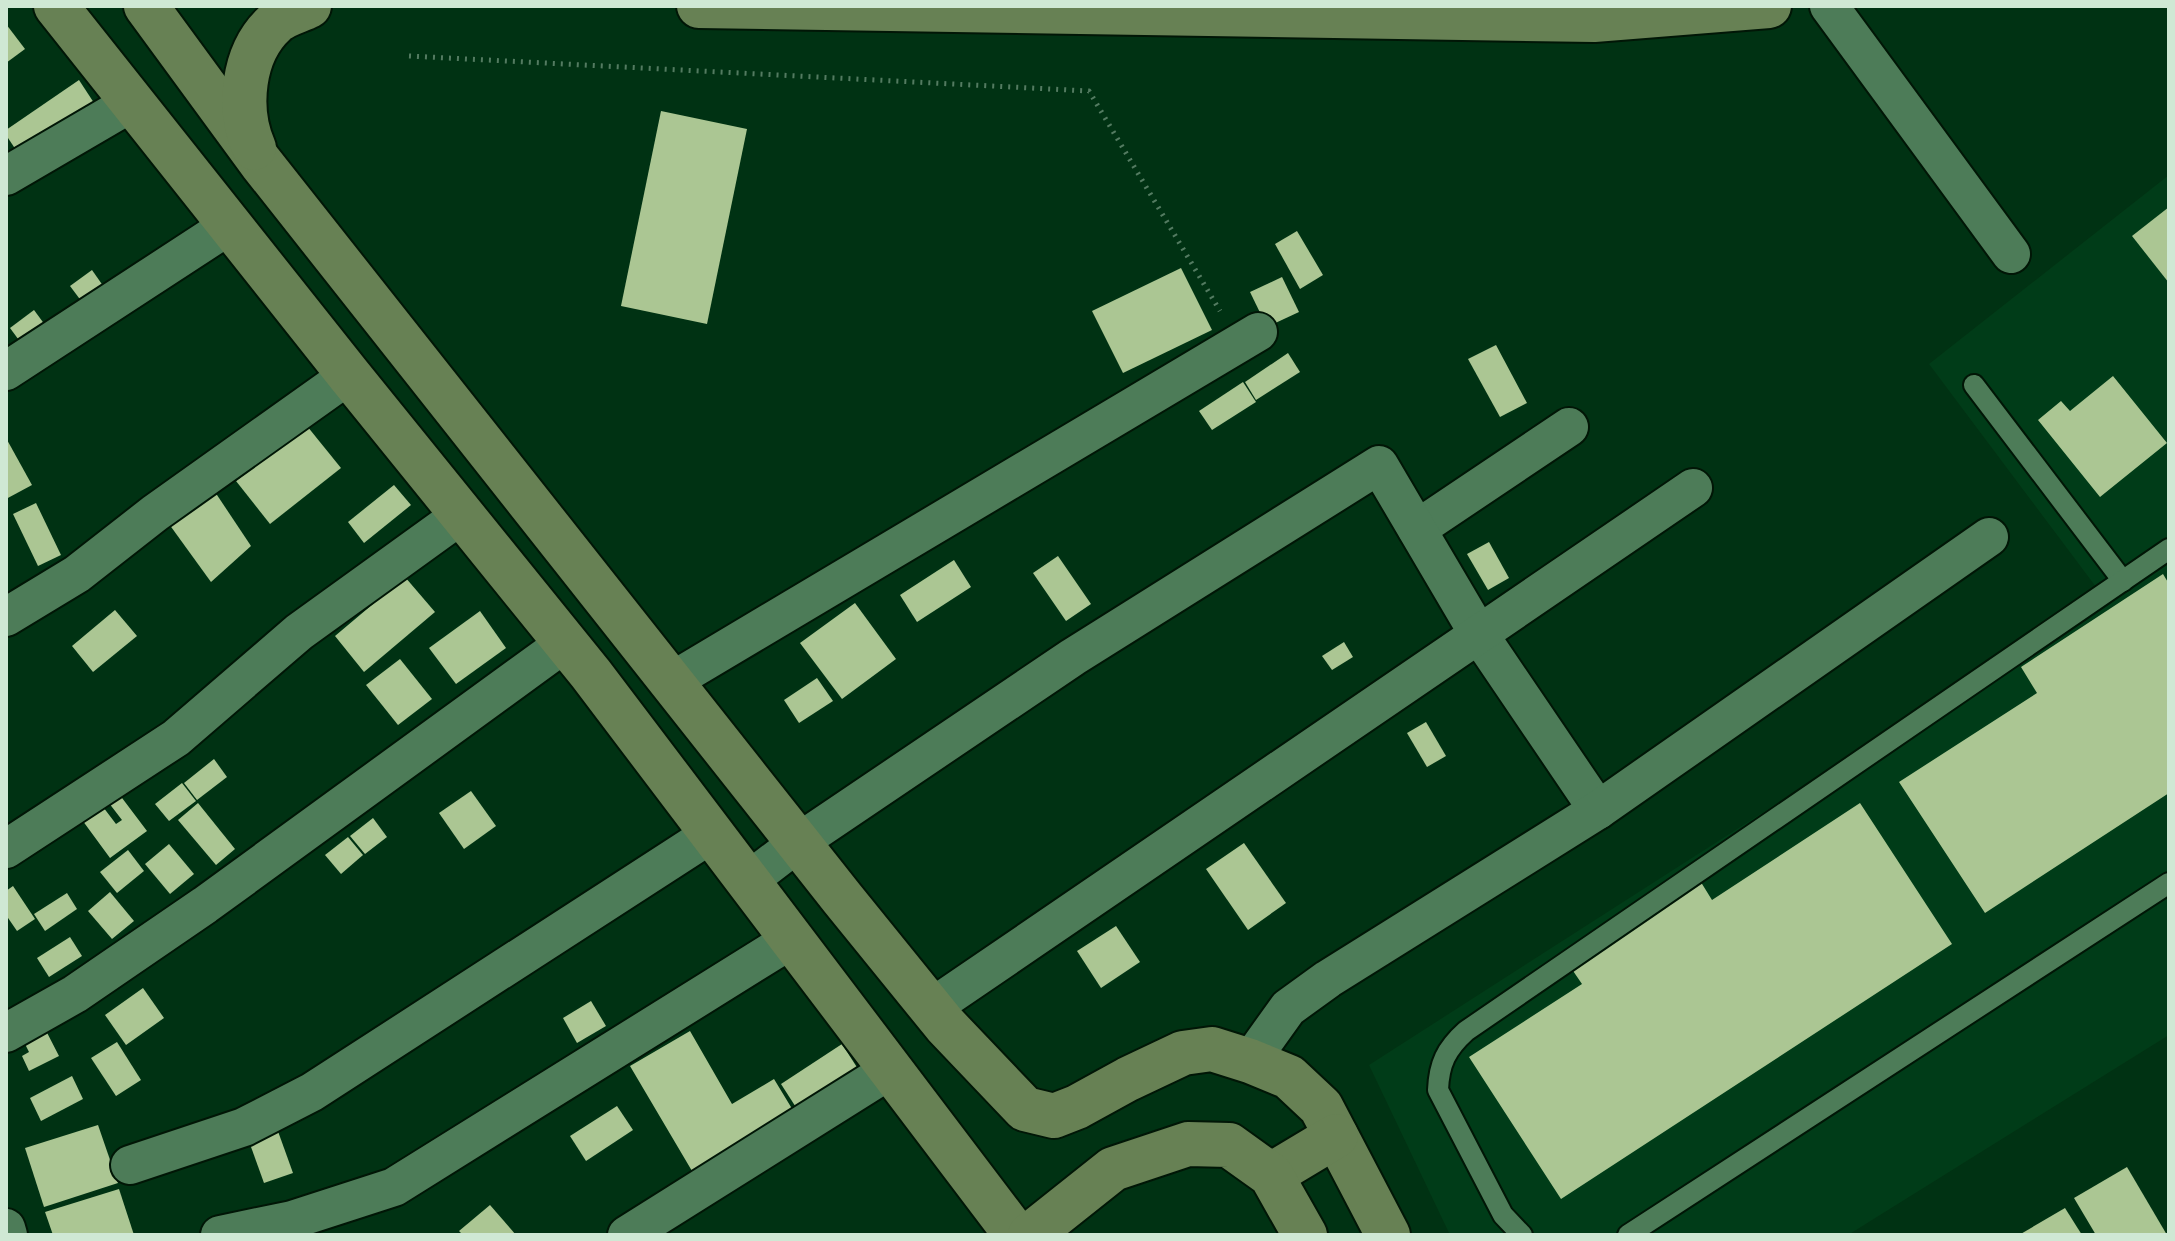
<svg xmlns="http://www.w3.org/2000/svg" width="2175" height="1241" font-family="Helvetica,sans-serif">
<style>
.built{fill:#003c18}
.building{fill:#abc693}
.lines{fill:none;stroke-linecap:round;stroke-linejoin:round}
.lane-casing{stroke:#011606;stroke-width:24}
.street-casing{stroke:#011606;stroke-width:42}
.secondary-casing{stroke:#011606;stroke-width:48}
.path{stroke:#537b61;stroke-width:5;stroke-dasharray:2 6;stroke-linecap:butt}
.lane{stroke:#4d7c58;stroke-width:20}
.street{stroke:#4d7c58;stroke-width:38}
.secondary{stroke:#678154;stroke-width:44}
</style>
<rect width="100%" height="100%" fill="#003213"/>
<path class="built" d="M2169,175V1035L1848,1235H1450L1369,1065L2102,595L1929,364Z"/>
<g class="building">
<path d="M6,24L25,49L6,63Z"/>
<path d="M79,80L98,109L22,159L6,135V130Z"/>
<path d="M661,111L747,129L707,324L621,306Z"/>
<path d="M2169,207V283L2132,236Z"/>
<path d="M1297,231L1323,275L1300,289L1275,244Z"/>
<path d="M1181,268L1212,330L1123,373L1092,311Z"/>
<path d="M92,270L106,290L85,306L70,286Z"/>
<path d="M1282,277L1299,312L1267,327L1250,292Z"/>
<path d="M34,310L48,329L24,347L10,328Z"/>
<path d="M1496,345L1527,403L1500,417L1468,359Z"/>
<path d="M1288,353L1300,372L1256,400L1245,382Z"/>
<path d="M2113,376L2167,443L2100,497L2038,420L2061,401L2070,411Z"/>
<path d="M1243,382L1256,402L1212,430L1199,411Z"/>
<path d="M307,426L341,468L270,524L236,481Z"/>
<path d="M6,438L32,485L6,499Z"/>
<path d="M394,485L411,505L364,543L348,522Z"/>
<path d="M215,492L251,546L211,582L169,524Z"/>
<path d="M36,503L61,555L38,566L13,514Z"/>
<path d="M1489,542L1509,578L1488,590L1467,554Z"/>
<path d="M1058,556L1091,604L1066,621L1033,573Z"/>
<path d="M954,560L971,587L917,622L900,595Z"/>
<path d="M2163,574L2169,584V793L1985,913L1899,782L2037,693L2021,667Z"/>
<path d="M405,577L435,612L364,672L335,636Z"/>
<path d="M855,603L896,659L842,699L800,643Z"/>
<path d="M115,610L137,636L93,672L72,646Z"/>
<path d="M480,611L506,648L456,684L429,648Z"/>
<path d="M1344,642L1353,657L1332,670L1322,656Z"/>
<path d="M400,659L432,699L398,725L366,685Z"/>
<path d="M817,678L833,701L799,723L784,700Z"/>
<path d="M1426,722L1446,756L1427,767L1407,733Z"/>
<path d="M214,759L227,777L197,800L184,783Z"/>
<path d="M182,783L196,801L169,821L155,804Z"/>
<path d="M113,786L147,831L110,858L77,813L97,799L116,824L122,820L102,794Z"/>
<path d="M471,791L496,826L464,849L439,813Z"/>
<path d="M198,803L235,849L216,865L178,820Z"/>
<path d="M1860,803L1952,944L1561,1199L1469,1057L1582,984L1569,965L1699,879L1712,900Z"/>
<path d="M373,818L387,837L365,854L350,836Z"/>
<path d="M348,837L363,855L341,874L325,855Z"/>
<path d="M1244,843L1286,903L1248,930L1206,869Z"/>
<path d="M169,844L194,874L170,894L145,864Z"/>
<path d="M128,850L144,871L117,893L100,872Z"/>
<path d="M13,886L35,919L17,931L6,915V891Z"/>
<path d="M110,892L134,921L112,939L88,911Z"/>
<path d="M67,893L77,909L45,931L34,914Z"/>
<path d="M1116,926L1140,962L1101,988L1077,951Z"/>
<path d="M70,937L82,956L49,977L37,958Z"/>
<path d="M143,988L164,1018L126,1045L105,1015Z"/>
<path d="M591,1001L606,1026L577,1043L563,1018Z"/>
<path d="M41,1021L59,1056L29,1071L22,1056L29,1052L19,1032Z"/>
<path d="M690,1031L732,1104L774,1079L794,1112L692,1171L630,1066Z"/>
<path d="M117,1042L141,1080L116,1096L91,1058Z"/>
<path d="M842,1044L860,1072L799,1112L781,1084Z"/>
<path d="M72,1076L83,1099L41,1121L30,1098Z"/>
<path d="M617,1106L633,1130L586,1161L570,1136Z"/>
<path d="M275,1123L293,1173L264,1183L246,1133Z"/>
<path d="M98,1125L118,1183L44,1207L25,1148Z"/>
<path d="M2127,1167L2167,1235H2096L2074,1198Z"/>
<path d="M119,1189L134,1235H53L45,1212Z"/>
<path d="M490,1205L516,1235H463L459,1231Z"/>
<path d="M2065,1208L2082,1235H2019Z"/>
</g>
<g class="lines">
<defs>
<g id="lane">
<path d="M1974,385L2123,581"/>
<path d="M1522,1235L1503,1215L1438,1090C1439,1064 1446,1049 1466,1031L2169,549"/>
<path d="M1628,1235L2169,883"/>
</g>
<g id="street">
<path d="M1829,6L2011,254"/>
<path d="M6,176L131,103"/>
<path d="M6,371L230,225"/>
<path d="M1417,529L1569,427"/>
<path d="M6,617L77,574L155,513L349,375"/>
<path d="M672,681L1258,332"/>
<path d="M6,849L176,738L299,632L461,515"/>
<path d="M748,881L799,842L1073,657L1379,465L1478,633L1598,810"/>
<path d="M931,1008L1693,488"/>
<path d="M6,1033L75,994L205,905L565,643"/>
<path d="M1250,1061L1288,1008L1328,979L1598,810L1989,537"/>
<path d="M130,1165L244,1127L312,1092L711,834"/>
<path d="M6,1228L8,1235"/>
<path d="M220,1235L292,1220L394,1187L792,939"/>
<path d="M627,1235L890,1070"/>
</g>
<g id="secondary">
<path d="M56,6L349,375L591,674L1016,1235"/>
<path d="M146,6L261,163L842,898L945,1025L1025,1109L1054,1116L1077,1107L1128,1079L1183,1053L1212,1049L1250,1061L1289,1077L1321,1107L1388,1235"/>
<path d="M699,6L1594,20L1769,6"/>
<path d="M254,148C237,109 242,53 275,23C283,15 299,11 309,6"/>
<path d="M1271,1175L1336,1136"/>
<path d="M1030,1235L1113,1169L1188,1144L1229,1145L1271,1175L1305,1235"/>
</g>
</defs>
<use href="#lane" class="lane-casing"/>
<use href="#street" class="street-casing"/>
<use href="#secondary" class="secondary-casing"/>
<path class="path" d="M409,56L1089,91L1220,311"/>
<use href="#lane" class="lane"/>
<use href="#street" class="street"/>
<use href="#secondary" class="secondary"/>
</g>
<rect width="2175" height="1241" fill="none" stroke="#cfe8d4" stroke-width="16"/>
</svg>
